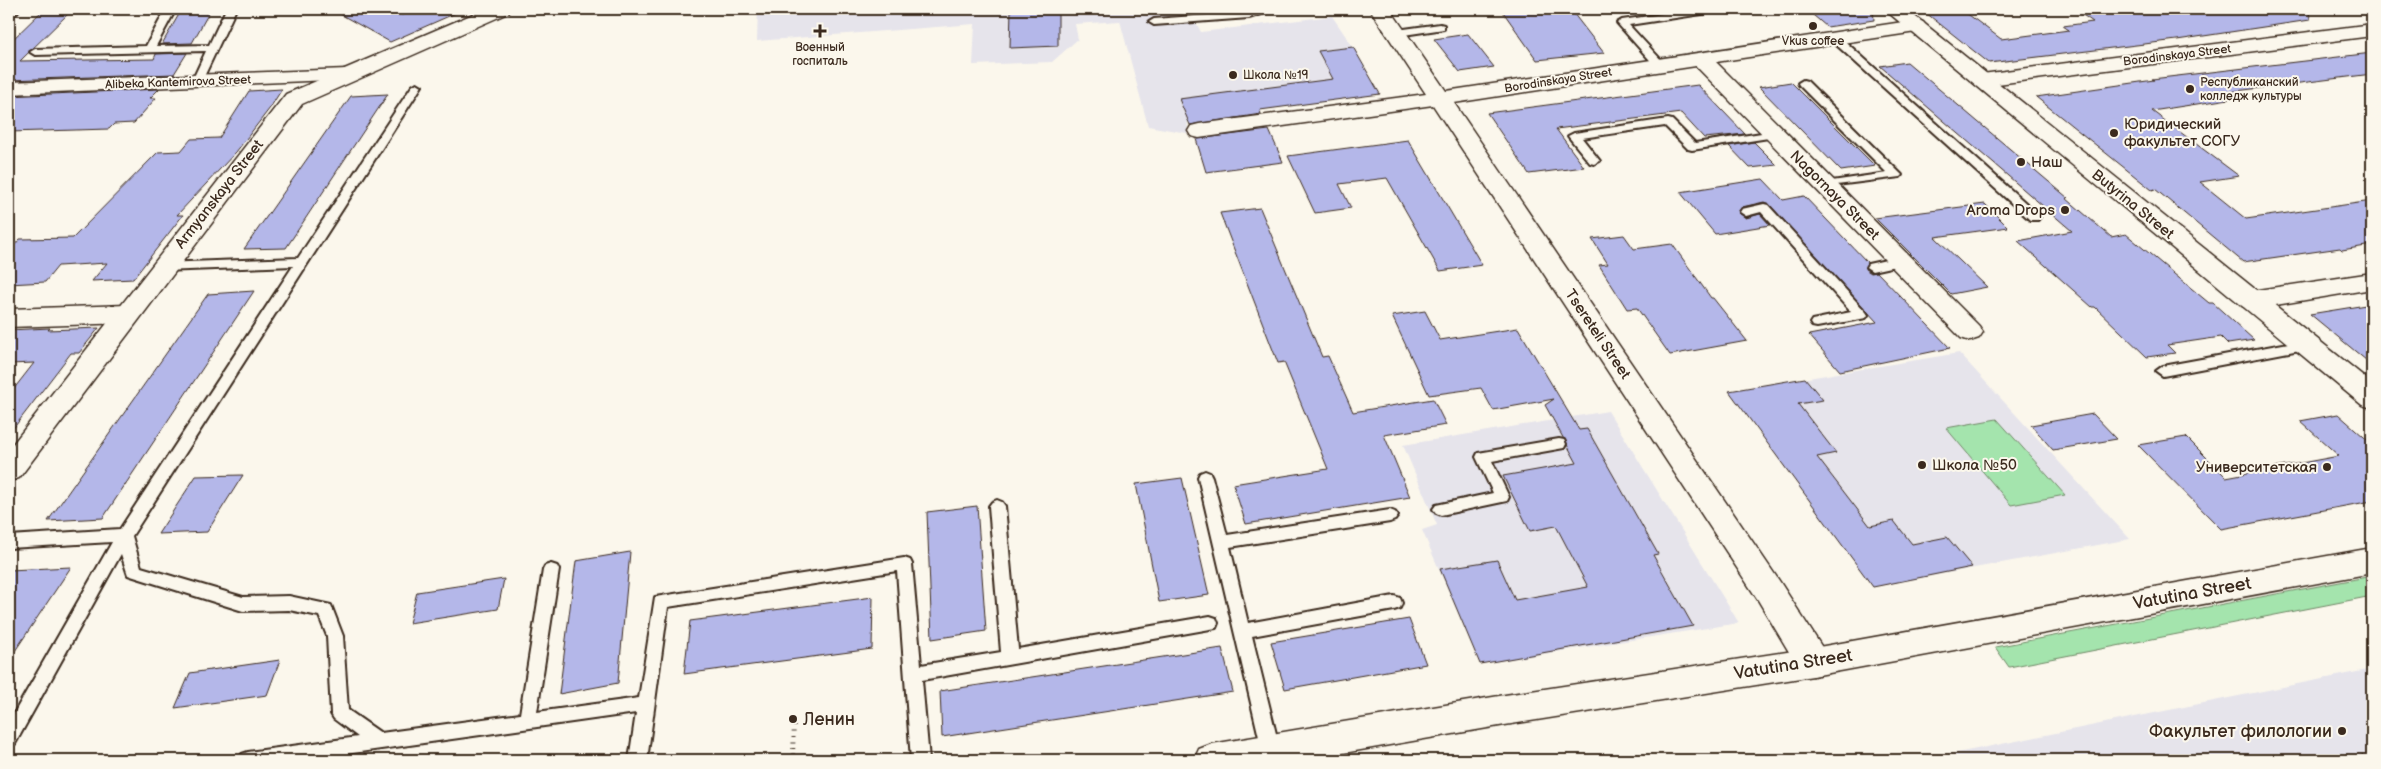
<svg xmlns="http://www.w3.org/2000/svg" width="2381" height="769" font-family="'Balsamiq Sans',sans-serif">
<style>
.built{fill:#e6e4eb}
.green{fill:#a4e4ad;stroke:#708766}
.building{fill:#b4b7e9;stroke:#3b2a1e}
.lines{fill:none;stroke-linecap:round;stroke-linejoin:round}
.service-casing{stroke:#3b2a1e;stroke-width:4}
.minor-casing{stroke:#3b2a1e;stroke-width:3}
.secondary-casing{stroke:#3b2a1e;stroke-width:3}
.path{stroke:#3b2a1e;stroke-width:4;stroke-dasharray:1 4.5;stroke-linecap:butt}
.service{fill:#fbf7ec;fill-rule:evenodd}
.minor{fill:#fbf7ec;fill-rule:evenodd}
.secondary{fill:#fbf7ec;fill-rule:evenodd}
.poi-dot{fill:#3b2a1e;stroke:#fbf7ec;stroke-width:2}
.labels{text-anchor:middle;stroke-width:4;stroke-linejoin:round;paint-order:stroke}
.far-poi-label{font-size:12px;fill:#3b2a1e;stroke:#fbf7ec}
.far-street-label{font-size:12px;fill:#3b2a1e;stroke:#fbf7ec}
.poi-label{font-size:15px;fill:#3b2a1e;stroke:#fbf7ec;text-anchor:start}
.street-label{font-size:15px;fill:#3b2a1e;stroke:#fbf7ec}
.near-street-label{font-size:18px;fill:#3b2a1e;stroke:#fbf7ec}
.near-poi-label{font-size:18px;fill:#3b2a1e;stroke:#fbf7ec;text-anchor:start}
</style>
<rect width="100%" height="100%" fill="#fbf7ec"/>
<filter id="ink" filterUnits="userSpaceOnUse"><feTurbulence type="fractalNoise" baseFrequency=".02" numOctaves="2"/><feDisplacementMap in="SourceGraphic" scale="10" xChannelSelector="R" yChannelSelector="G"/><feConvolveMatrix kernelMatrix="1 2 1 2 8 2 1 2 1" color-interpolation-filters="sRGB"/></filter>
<g filter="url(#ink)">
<g class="built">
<path d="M758,9H1217L1219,13L1192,15L1201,32L1332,16L1353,47L1319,52L1342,99L1188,120L1187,133L1148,126L1120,21L1075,24L1078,39L1052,62L973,65L975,24L757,41Z"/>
<path d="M1959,353L2130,539L1873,587L1729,391Z"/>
<path d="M1608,411L1739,623L1480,664L1422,530L1437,525L1403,445Z"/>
<path d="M2372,669V760H1926L1947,755Z"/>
</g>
<g class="green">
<path d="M1997,419L2065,495L2011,505L1946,428Z"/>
<path d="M2372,576V596L2009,667L1995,647Z"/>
</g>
<g class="building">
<path d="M44,9H73L20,61L154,59L156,54L187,53L174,74L9,80V43Z"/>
<path d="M182,9H211L192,43L162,44Z"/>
<path d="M331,9H391L402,15L417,9H465L390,42Z"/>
<path d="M1011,9H1058V46L1010,48Z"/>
<path d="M1501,9H1570L1604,53L1537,60Z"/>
<path d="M1806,9H1873L1874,20L1827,27Z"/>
<path d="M1921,9H1951L1957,13L1965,12L2001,39L2069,30L2063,26L2093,22L2074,9H2309L2310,20L2177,40L1989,63Z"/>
<path d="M1468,34L1494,67L1460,72L1434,39Z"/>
<path d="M1353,47L1380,94L1260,110L1261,114L1190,125L1179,99L1333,79L1318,51Z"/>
<path d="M2372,53V74L2220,93L2229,99L2152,111L2239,176L2200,182L2246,219L2372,201V245L2342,250L2340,248L2243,262L2155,189L2152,190L2036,97L2154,80L2152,79Z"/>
<path d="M1907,62L2068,198H2066L2111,237L2126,234L2209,303H2213L2254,340L2228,344L2221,337L2167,345L2175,353L2147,357L2095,307H2092L2018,241L2072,231L1880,66Z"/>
<path d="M1791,82L1875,166L1841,171L1759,87Z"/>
<path d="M1698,85L1745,134L1704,138L1681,113L1556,129L1584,167L1529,174L1487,113Z"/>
<path d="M159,89L150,98H156L134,123L114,124L109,129L9,132V96Z"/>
<path d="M282,89L270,108L236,152L177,215H183L133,279L92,281L107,263L58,266L45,282L9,284V251L20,239L73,238L158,152L181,151L191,139L219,138L249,91Z"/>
<path d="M388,94L286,248L244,249L351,96Z"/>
<path d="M1269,130L1283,162L1206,172L1196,139Z"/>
<path d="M1408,140L1482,265L1440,271L1387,178L1339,184L1351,208L1315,213L1288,156Z"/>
<path d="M1754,142L1777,165L1750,168L1729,146Z"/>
<path d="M1763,179L1783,200L1804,196L1867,262L1865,269L1871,273L1877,272L1950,348L1840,371L1809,335L1877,322L1769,204L1764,202L1742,207L1738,212L1746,218L1760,214L1770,225L1715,234L1680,192Z"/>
<path d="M1985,204L2008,227L1935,237L1987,287L1951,294L1875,218Z"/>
<path d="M1260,208L1322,357L1328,356L1353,412L1433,399L1446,425L1384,435L1410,497L1246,524L1233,484L1328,469L1284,362L1278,363L1220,213Z"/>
<path d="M1624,235L1634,249L1672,244L1711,298H1713L1747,341L1670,355L1637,308L1627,309L1599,265L1608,264L1592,239Z"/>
<path d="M254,291L103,518L48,521L208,294Z"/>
<path d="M2372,304V365L2310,314Z"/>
<path d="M1425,311L1440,340L1518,328L1579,430L1587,429L1591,436L1658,554L1653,555L1693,626L1480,664L1440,569L1497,560L1515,600L1588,587L1556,526L1530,531L1503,476L1577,463L1545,405L1554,399L1493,410L1481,388L1429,395L1392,316Z"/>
<path d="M50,328L48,330L99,328L79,353H71L9,434V395L34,363L9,364V330Z"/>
<path d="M1805,378L1823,400L1798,404L1836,453L1817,457L1870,526L1894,521L1912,544L1947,537L1972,567L1873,587L1729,391Z"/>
<path d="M2093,414L2117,439L2053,450L2031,425Z"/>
<path d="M2338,414L2372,444V501L2221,529L2138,445L2186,437L2226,477L2339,456L2300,421Z"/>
<path d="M243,475L207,532L158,534L196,476Z"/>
<path d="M1182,478L1209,595L1159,602L1136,484Z"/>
<path d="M977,506L986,631L932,639L927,512Z"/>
<path d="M630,552L618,683L559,694L576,561Z"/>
<path d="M71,567L9,660V570Z"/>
<path d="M504,579L498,609L409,623L417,592Z"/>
<path d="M873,597L872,649L684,674L690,621Z"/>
<path d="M1409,619L1426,664L1285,689L1271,642Z"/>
<path d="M1222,648L1233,692L942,737L940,691Z"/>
<path d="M280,660L267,695L175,708L190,673Z"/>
</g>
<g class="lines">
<defs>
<g id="service">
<path d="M166,9H176L156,46L209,45L226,9H236L201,83L197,84L192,81L206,51L35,55L30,52L35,49L146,46Z"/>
<path d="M1261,9H1277L1249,18L1154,25L1149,22L1154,19L1249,12Z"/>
<path d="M1697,9H1720L1715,12L1629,25L1664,63L1665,65L1660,68L1656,67L1617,23L1622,20Z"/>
<path d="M1440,24L1444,25V29L1397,36L1392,33L1397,30Z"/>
<path d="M1835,35L1839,36L2038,214L2040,217L2038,220H2030L1831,40L1830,38Z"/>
<path d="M1803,80L1807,81L1900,173L1902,175L1900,177L1821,187L1819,185L1821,183L1825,182L1887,173L1799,85L1798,83Z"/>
<path d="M417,83L422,86L132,536L141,567L243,597L289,596L331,605L343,636L348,710L381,733L520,714L543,570L545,566L551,564L557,566L559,570L537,712L639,698L655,597L904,558L910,560L912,564L921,665L1001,652L989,506L992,502L997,500L1002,502L1005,506L1018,649L1210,616L1216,618L1218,623L1216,628L922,680L929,760H911L897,571L668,607L647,760H629L636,713L303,760H239L242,754L248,752L358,737L334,719L331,714L327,636L319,616L289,610L243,611L134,577L128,575L121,554L15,744L9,746V722L112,542L9,548V536L120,529L293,266L162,271L156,267L162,263L298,258L412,86Z"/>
<path d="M1668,119L1672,120L1695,143L1775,131L1781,134L1775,137L1692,150L1688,149L1665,126L1582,138L1600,161L1594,164L1590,163L1568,136L1574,133Z"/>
<path d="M1764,204L1768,205L1866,312L1868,315L1866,318L1817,327L1812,326L1810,323L1812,320L1851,312L1761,212L1746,216L1740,212L1742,209Z"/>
<path d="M1900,257L1906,261L1904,264L1872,271L1866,267L1868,264Z"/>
<path d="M2305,340L2310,342L2312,345L2310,348L2163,376L2156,371L2163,366Z"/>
<path d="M1559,439L1564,440L1566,444L1564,448L1492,461L1509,497L1507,501L1441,515L1436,513L1433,509L1436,505L1493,493L1476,457L1478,453Z"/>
<path d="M1205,471L1210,473L1212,477L1227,535L1390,510L1395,512L1398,516L1395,520L1390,522L1230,547L1248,623L1394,596L1400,598L1402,603L1400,608L1394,610L1252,636L1280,750L1277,756L1271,758L1265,756L1262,750L1198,477L1200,473Z"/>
</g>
<g id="minor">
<path d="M9,9H20L17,13L9,15Z"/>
<path d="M1370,9H1390L1446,91L1916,20L1923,22L1926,26L1923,30L1916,32L1716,62L1979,326L1983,332L1979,338L1970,341L1961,338L1696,66L1454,103L1780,582L1825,652L1830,662L1825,672L1813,676L1801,672L1758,600L1433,105L1199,138L1191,136L1188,131L1191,126L1199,124L1426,94Z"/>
<path d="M2372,24V36L1982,86L1975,84L1971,80L1975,76L1982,74Z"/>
<path d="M347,69L354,71L357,75L354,79L9,94V82Z"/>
<path d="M2372,273V289L2251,309L2242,306L2238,300L2242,294L2251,291Z"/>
<path d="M127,305L136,308L140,314L136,320L127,323L9,327V309Z"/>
</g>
<g id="secondary">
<path d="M485,9H511L508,13L302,104L19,478L9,481V449L286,94Z"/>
<path d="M1884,9H1906L2372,383V408L2362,405Z"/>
<path d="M2372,548V573L1813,676L1505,725L1303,760H1194L1199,749L1212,744L1505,695L1813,648Z"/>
</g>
</defs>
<use href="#service" class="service-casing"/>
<use href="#minor" class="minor-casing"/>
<use href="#secondary" class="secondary-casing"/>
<g class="path">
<path d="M793,760L794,717"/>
<path d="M2346,760L2372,754"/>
</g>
<use href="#service" class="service"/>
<use href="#minor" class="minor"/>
<use href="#secondary" class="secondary"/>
</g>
</g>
<g class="poi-dot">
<circle cx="1813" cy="26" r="5"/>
<path d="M817.5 23.5h5v5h5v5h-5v5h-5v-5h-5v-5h5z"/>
<circle cx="1233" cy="75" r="5"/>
<circle cx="2190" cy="89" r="5"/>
<circle cx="2114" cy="133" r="5"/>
<circle cx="2021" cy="162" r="5"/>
<circle cx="2065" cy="210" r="5"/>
<circle cx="1922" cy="465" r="5"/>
<circle cx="2327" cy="467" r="5"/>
<circle cx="793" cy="719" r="5"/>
<circle cx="2342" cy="731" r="5"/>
</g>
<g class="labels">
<g class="far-poi-label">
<text x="1813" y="45">Vkus coffee</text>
<text x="820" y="51">Военный<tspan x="820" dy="14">госпиталь</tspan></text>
<text x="1243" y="79" text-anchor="start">Школа №19</text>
<text x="2200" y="86" text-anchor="start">Республиканский<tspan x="2200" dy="14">колледж культуры</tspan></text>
</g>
<g class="far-street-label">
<text transform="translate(2177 55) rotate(-7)" y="4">Borodinskaya Street</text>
<text transform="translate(1558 80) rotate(-9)" y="4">Borodinskaya Street</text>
<text transform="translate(178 82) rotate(-2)" y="4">Alibeka Kantemirova Street</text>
</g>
<g class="poi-label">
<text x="2124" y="129">Юридический<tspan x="2124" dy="17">факультет СОГУ</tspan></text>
<text x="2031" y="167">Наш</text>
<text x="2055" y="215" text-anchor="end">Aroma Drops</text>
<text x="1932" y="470">Школа №50</text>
<text x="2317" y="472" text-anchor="end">Университетская</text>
</g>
<g class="street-label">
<text transform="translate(219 194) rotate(-52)" y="5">Armyanskaya Street</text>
<text transform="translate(1835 195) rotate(45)" y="5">Nagornaya Street</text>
<text transform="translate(2133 204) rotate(39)" y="5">Butyrina Street</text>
<text transform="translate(1598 334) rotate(56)" y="5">Tsereteli Street</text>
</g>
<g class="near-street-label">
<text transform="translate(2192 593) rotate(-10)" y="6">Vatutina Street</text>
<text transform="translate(1793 664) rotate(-9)" y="6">Vatutina Street</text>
</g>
<g class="near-poi-label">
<text x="803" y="725">Ленин</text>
<text x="2332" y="737" text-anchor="end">Факультет филологии</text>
</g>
</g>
<rect width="2381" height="769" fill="none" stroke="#fbf7ec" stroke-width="30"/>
<rect x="15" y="15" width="2351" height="739" fill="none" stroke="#3b2a1e" stroke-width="2" filter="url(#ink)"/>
</svg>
